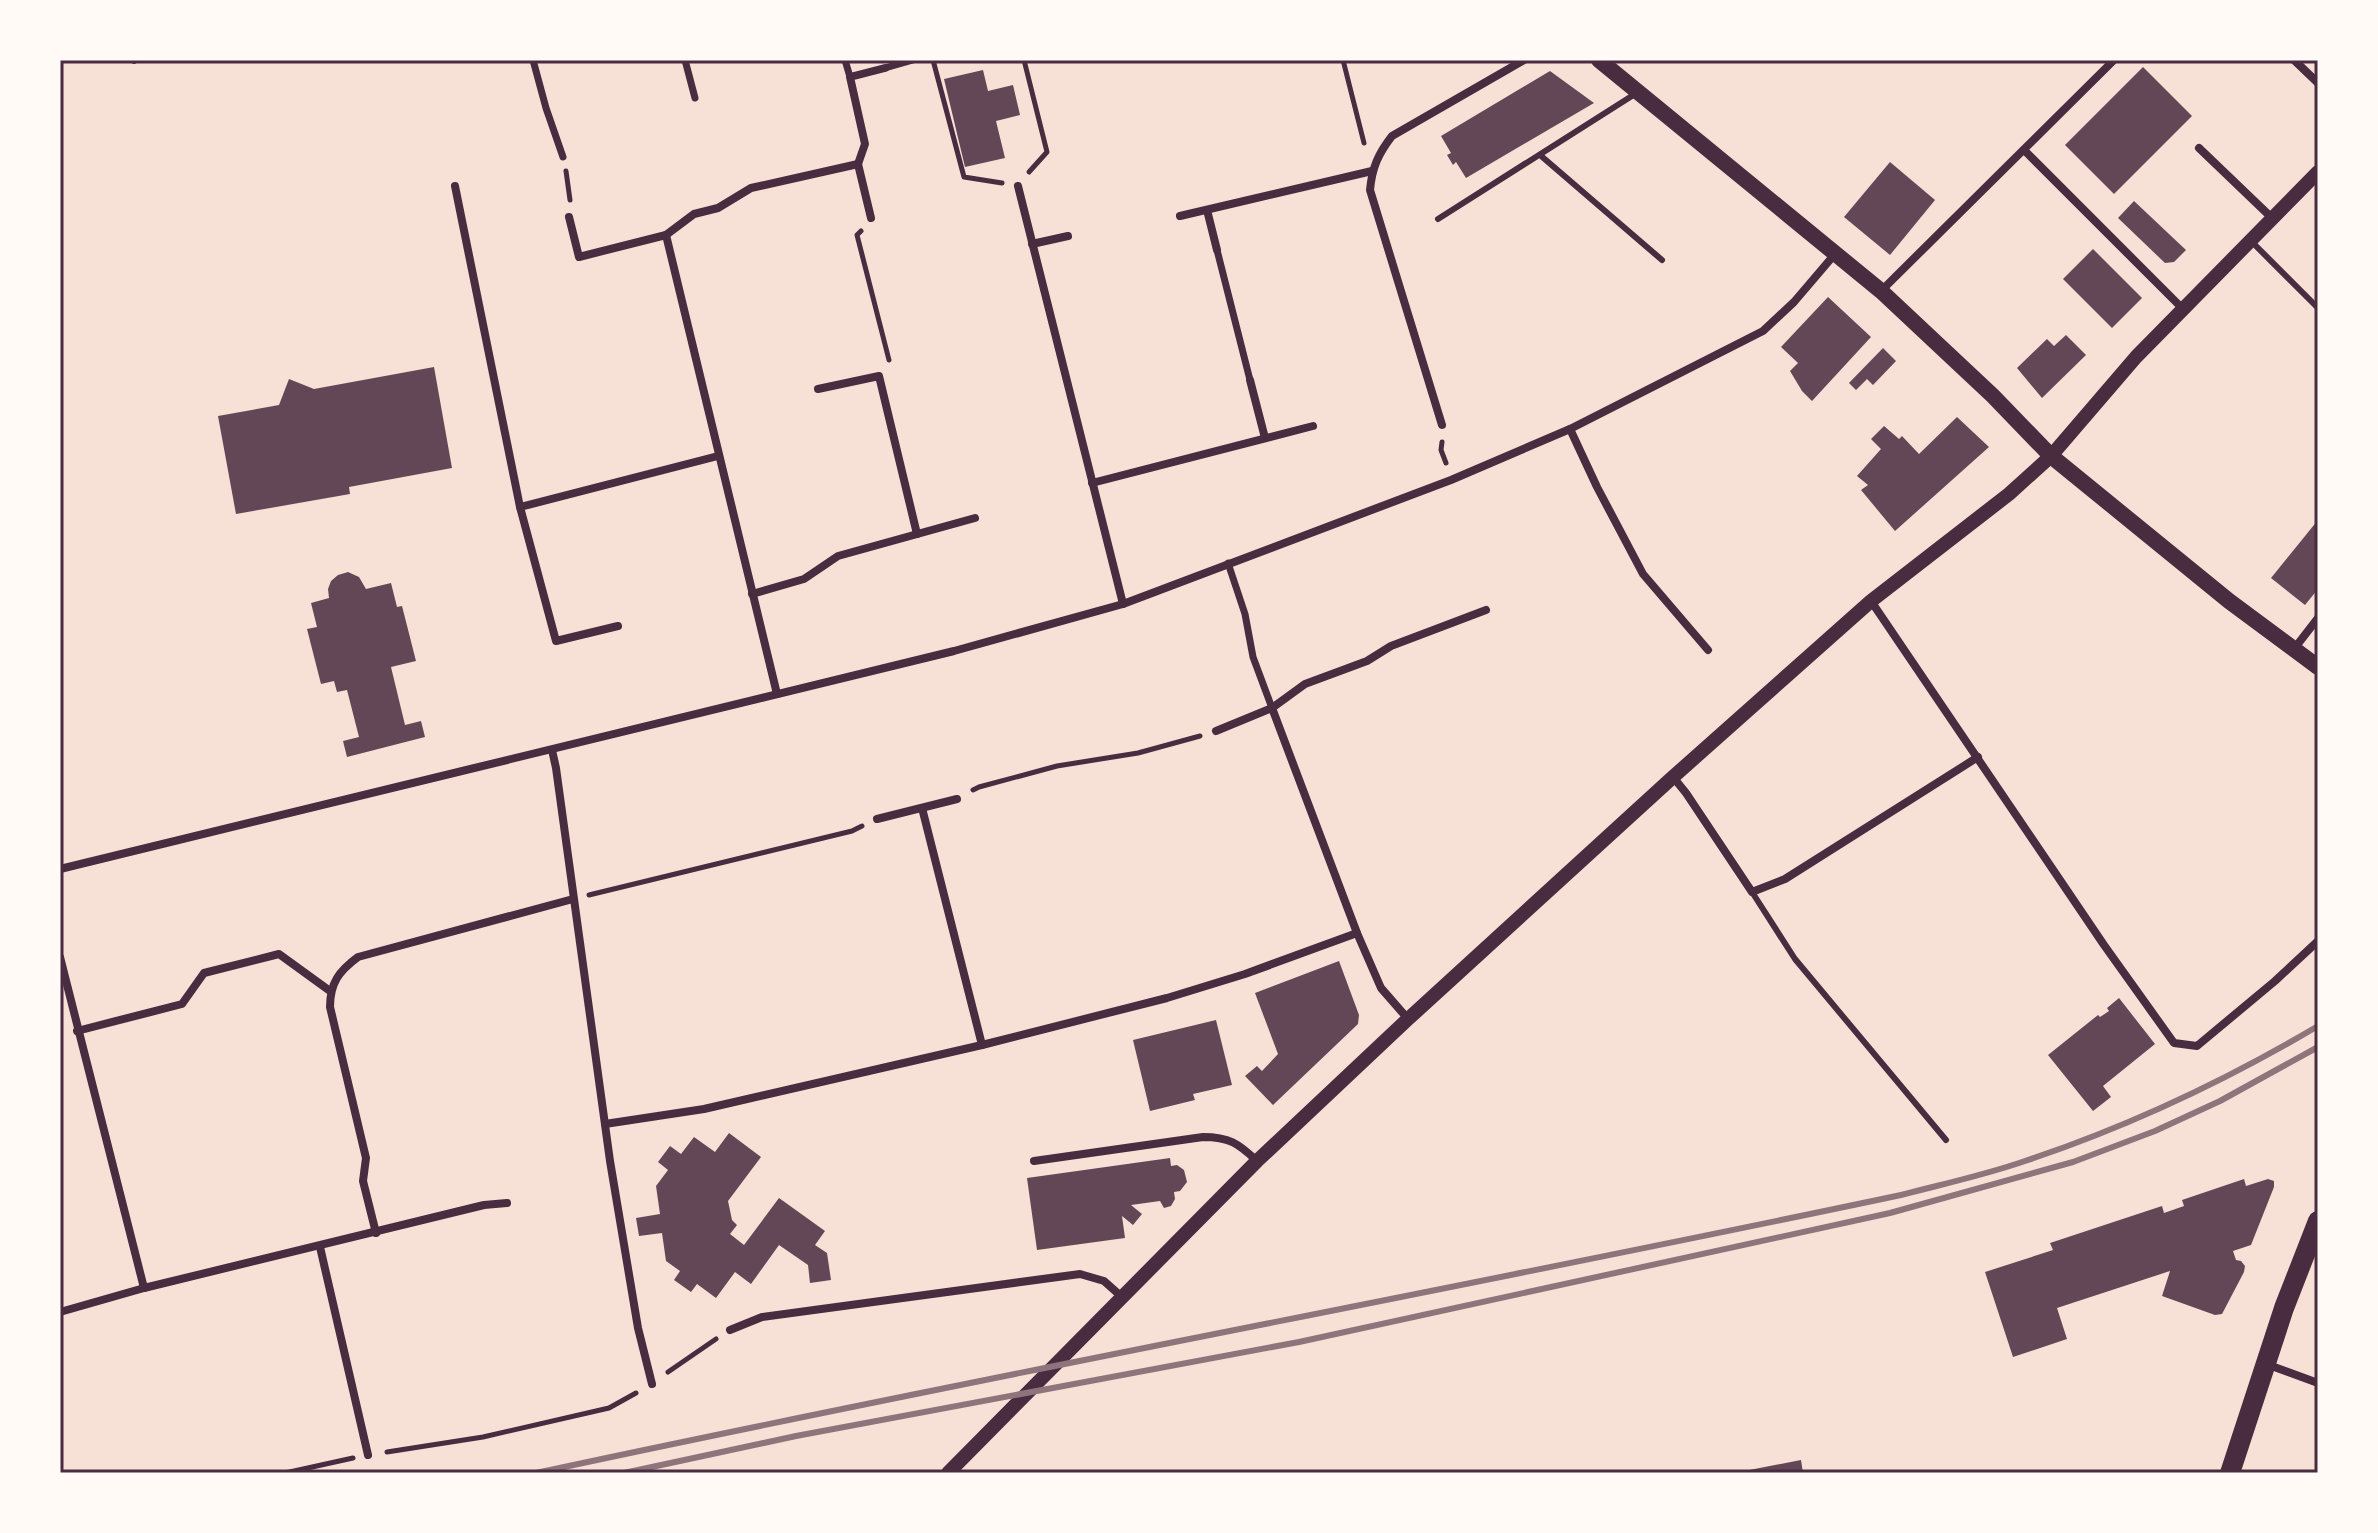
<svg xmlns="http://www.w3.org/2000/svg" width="2378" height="1533" font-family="'Exo 2',sans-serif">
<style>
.building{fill:#644757}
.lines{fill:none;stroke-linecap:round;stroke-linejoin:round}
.path{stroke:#4a2c40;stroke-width:5}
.service{stroke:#4a2c40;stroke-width:6}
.pedestrian{stroke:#4a2c40;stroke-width:7}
.minor{stroke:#4a2c40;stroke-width:8}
.tertiary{stroke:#4a2c40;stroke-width:14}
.secondary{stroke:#4a2c40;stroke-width:16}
.primary{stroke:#4a2c40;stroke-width:20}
.rail{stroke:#8f747c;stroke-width:6}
.neatline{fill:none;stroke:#4a2c40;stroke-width:3}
</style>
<rect width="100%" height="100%" fill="#f7e1d7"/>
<g class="building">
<path d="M2143,67L2192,116L2114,194L2065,145Z"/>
<path d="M983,70L988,91L1013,85L1020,115L996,121L1005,158L965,167L944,79Z"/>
<path d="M1550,71L1594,103L1466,178L1456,162L1453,165L1447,155L1451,153L1441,136Z"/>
<path d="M1890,162L1935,200L1890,255L1844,217Z"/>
<path d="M2134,201L2186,250L2174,262L2165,263L2118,218Z"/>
<path d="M2093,249L2142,298L2112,328L2063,279Z"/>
<path d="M1828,297L1871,337L1812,401L1802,391L1790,371L1798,363L1781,347Z"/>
<path d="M2066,335L2086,355L2042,398L2017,368L2047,339L2054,346Z"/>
<path d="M1883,348L1896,361L1873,385L1867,379L1856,390L1849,383Z"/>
<path d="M434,367L452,468L349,487L350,494L236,514L218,416L279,405L289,379L314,389Z"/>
<path d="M1957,417L1989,447L1895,531L1861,490L1868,485L1857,476L1881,449L1871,439L1884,426L1899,439L1902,436L1919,454Z"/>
<path d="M2318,520V589L2305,605L2271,578Z"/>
<path d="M348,572L359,577L366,589L391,583L397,607L402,606L416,661L391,667L405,725L421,721L425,737L347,757L343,741L359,737L347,690L337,692L334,681L321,684L307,629L317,627L311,603L329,598L328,589L331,581L338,575Z"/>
<path d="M1339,961L1359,1015L1358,1024L1273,1105L1245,1076L1257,1066L1262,1071L1278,1054L1255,993Z"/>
<path d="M2119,998L2155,1044L2103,1086L2111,1097L2093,1111L2048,1055L2098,1015L2100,1017L2109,1011L2107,1008Z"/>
<path d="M1216,1020L1232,1085L1193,1094L1195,1100L1150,1111L1133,1040Z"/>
<path d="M729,1133L761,1157L728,1201L732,1220L737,1225L730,1234L744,1245L779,1198L825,1231L815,1245L827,1253L831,1280L810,1283L808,1265L779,1245L751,1284L735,1272L716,1298L697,1284L691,1292L674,1280L680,1271L666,1261L662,1233L639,1236L636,1218L660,1214L656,1186L668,1170L658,1162L670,1146L681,1154L694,1137L715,1152Z"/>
<path d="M1170,1158L1171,1166L1177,1165L1184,1170L1187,1182L1180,1191L1174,1192L1175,1199L1171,1206L1164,1208L1160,1201L1131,1205L1142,1214L1133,1225L1122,1216L1125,1238L1037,1250L1027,1178Z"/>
<path d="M2244,1179L2246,1186L2268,1179L2274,1181V1187L2251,1245L2233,1251L2236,1260L2241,1261L2245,1266L2244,1272L2222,1314L2215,1315L2162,1296L2170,1271L2057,1308L2067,1339L2013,1357L1985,1272L2053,1250L2050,1243L2162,1206L2164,1213L2184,1206L2182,1200Z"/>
<path d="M1801,1460L1803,1473H1739V1472Z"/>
</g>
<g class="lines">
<g class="path">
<path d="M933,60L964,177L1002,183"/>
<path d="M1024,60L1047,152L1029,172"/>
<path d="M1343,60L1364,143"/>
<path d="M566,171L570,200"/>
<path d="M861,231L857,235L889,360"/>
<path d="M1442,442L1441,450L1446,463"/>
<path d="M973,790L979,787L1057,766L1138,753L1200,736"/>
<path d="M589,895L852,831L862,826"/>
<path d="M668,1372L716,1339"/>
<path d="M387,1452L483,1437L609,1408L636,1393"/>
<path d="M285,1473L353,1458"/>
</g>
<g class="service">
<path d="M134,60V61"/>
<path d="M1540,155L1662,260"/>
<path d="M1438,219L1635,94"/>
<path d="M2250,240L2318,308"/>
<path d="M1752,892L1795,959L1946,1140"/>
</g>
<g class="pedestrian">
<path d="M533,60L546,108L563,157"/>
<path d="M685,60L695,98"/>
<path d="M845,60L850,77"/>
<path d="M885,68L913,60"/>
<path d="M1217,250L1250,380"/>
<path d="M1228,563L1245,614L1253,657L1272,708"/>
</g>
<g class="minor">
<path d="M2294,60L2318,83"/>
<path d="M2199,148L2272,218"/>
<path d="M2024,150L2182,308"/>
<path d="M858,164L865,144L850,77L885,68"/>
<path d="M858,164L871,218"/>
<path d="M455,186L520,507"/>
<path d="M1018,186L1123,604"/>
<path d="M1207,210L1217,250"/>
<path d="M1180,216L1372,171"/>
<path d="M569,217L579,257L666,235L694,214L718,208L751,188L858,164"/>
<path d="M666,235L777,694"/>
<path d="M1032,244L1068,236"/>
<path d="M1881,291L2114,60"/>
<path d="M1250,380L1265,438"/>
<path d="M818,389L879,376L917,534"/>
<path d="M1442,425L1370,190C1372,168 1378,154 1392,136L1524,60"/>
<path d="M1570,429L1597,487L1643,574L1708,650"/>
<path d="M1092,483L1313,426"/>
<path d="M752,594L804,579L838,556L975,518"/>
<path d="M1871,601L2104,945L2174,1043L2197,1046L2275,981L2318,941"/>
<path d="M618,626L556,641L520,507L718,456"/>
<path d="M2294,649L2318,618"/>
<path d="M1272,708L1357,933L1381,988L1408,1019"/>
<path d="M1216,731L1272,708L1305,684L1367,661L1391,646L1486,610"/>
<path d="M552,750L556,768L610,1161L638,1328L652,1384"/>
<path d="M1673,777L1686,793L1752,892L1785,879L1978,757"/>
<path d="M922,808L982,1045"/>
<path d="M877,819L957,799"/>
<path d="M60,869L954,651L1123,604L1451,480L1570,429L1763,331L1794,302L1835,254"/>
<path d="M60,957L144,1288"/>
<path d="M77,1031L182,1004L204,973L279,954L330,991"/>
<path d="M605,1124L704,1109L982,1045L1167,998L1245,974L1357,933"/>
<path d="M1034,1161L1203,1137C1229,1137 1238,1143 1257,1161"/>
<path d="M376,1233L363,1181L366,1158L330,1007C330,983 339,971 358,957L573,899"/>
<path d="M320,1247L368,1455"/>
<path d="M60,1312L144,1288L484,1205L507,1203"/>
<path d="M730,1330L762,1317L1080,1274L1104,1281L1122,1297"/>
<path d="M2266,1364L2318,1383"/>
</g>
<path class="tertiary" d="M948,1473L1257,1161L1408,1019L1673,777L1871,601L2009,494L2051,456L2136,357L2318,172"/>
<path class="secondary" d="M1599,60L1881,291L1993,396L2051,456L2229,601L2318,667"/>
<path class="primary" d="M2230,1473L2284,1308L2318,1221"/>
<g class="rail">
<path d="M536,1473C990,1375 1447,1291 1901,1195C1943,1184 1985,1175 2025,1161C2127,1127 2225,1081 2318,1026"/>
<path d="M624,1473L796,1436L1299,1342L1890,1213L2073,1162L2155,1131L2220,1101L2318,1047"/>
</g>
</g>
<rect width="2378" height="1533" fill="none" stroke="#fffaf5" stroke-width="124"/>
<rect x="62" y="62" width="2254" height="1409" class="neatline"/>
</svg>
